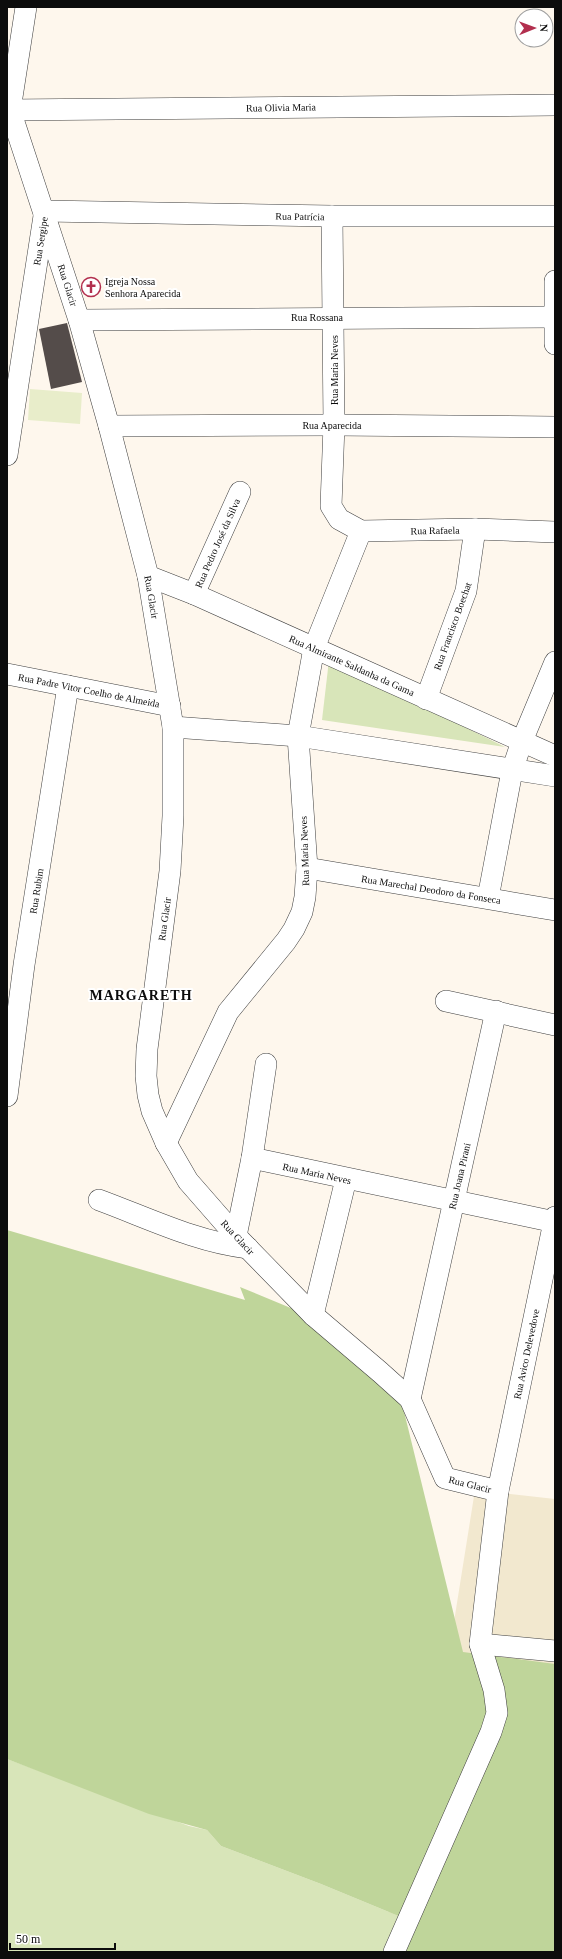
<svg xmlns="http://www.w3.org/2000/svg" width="562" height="1959" font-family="'Times New Roman',serif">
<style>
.farmland{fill:#f2e8cf}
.green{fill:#d8e5b9}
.forest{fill:#bfd59a}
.pitch{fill:#e8edca}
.building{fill:#544c4a}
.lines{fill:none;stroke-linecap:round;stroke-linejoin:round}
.minor-casing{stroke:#3f3f3f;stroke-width:22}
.minor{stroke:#fff;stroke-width:21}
.labels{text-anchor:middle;stroke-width:4;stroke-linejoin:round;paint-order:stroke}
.street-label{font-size:10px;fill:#0c0c0c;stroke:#fff}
.poi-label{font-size:10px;fill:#0c0c0c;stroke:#fff;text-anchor:start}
.district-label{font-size:14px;font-weight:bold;letter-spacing:1px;fill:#0c0c0c;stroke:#fff}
</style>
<rect width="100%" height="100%" fill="#fef7ed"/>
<path class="farmland" d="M475,1490L555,1499V1952H380L449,1653Z"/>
<g class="green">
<path d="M329,660L505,747L322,720Z"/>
<path d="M7,1759L189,1826L207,1830L221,1846L321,1884L401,1917L399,1952H7Z"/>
</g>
<path class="forest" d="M7,1230L245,1300L240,1287L298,1311L397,1383L463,1652L555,1664V1952H399L401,1917L321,1884L221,1846L207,1830L149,1814L7,1759Z"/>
<path class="pitch" d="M30,389L82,393L80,424L28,420Z"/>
<path class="building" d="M67,323L82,382L51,389L39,329Z"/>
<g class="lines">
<defs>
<g id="minor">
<path d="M26,7L10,110L79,320L109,426L148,576L173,727V816L170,871L147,1049L146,1076L148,1095L152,1111L166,1143L188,1181L236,1236L313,1315L380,1372L410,1399L445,1478L498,1491"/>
<path d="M7,110L555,105"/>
<path d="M45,211L332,216H555"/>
<path d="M332,216L334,425L331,506L339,519L361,531L475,529L555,532"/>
<path d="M555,281V344"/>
<path d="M79,320L555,317"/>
<path d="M109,426L334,425L555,427"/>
<path d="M7,455L44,216"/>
<path d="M148,576L194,594L555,756"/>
<path d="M194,594L240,492"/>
<path d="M7,674L170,706"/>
<path d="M426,699L466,591L475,529"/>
<path d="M173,727L298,736L555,776"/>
<path d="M307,868L555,910"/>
<path d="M488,898L512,771L522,741L555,662"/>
<path d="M446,1001L555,1025"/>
<path d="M7,1096L24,965L68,686"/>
<path d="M166,1143L228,1012L286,941L294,929L302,912L305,897L307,868L298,736L314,648L361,531"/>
<path d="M252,1158L555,1222"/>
<path d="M99,1200C148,1218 196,1242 248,1248"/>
<path d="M236,1236L252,1158L266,1064"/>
<path d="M313,1315L346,1179"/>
<path d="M410,1399L496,1011"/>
<path d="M480,1644L555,1651"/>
<path d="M394,1952L491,1732L497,1713L494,1690L480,1644L498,1491L555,1217"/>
</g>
</defs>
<use href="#minor" class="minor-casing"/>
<use href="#minor" class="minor"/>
</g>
<defs>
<symbol id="church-ring" viewBox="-11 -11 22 22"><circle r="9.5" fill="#fff" stroke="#b22f4e" stroke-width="1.5"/><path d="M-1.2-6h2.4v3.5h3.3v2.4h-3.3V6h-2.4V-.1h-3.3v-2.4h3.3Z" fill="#b22f4e"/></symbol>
</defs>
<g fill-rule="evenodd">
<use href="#church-ring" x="80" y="276" width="22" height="22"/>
</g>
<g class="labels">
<g class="street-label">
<text transform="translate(281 107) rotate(-1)" y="4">Rua Olivia Maria</text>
<text transform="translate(300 216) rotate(1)" y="4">Rua Patrícia</text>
<text transform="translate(40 241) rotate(-81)" y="4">Rua Sergipe</text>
<text transform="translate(68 285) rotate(72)" y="4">Rua Glacir</text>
<text x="317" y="321">Rua Rossana</text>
<text transform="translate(334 370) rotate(-90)" y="4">Rua Maria Neves</text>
<text x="332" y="429">Rua Aparecida</text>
<text transform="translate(435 530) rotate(-1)" y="4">Rua Rafaela</text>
<text transform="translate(217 543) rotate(-66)" y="4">Rua Pedro José da Silva</text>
<text transform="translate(152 597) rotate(80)" y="4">Rua Glacir</text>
<text transform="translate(452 626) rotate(-70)" y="4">Rua Francisco Boechat</text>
<text transform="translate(352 665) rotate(24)" y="4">Rua Almirante Saldanha da Gama</text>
<text transform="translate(89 690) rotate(11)" y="4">Rua Padre Vitor Coelho de Almeida</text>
<text transform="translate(304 851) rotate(-92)" y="4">Rua Maria Neves</text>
<text transform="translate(431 889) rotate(9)" y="4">Rua Marechal Deodoro da Fonseca</text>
<text transform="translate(36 891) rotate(-81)" y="4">Rua Rubim</text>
<text transform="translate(164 919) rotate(-82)" y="4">Rua Glacir</text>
<text transform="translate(317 1173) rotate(12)" y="4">Rua Maria Neves</text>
<text transform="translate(459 1176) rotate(-77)" y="4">Rua Joana Pirani</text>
<text transform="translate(238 1237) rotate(47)" y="4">Rua Glacir</text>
<text transform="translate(526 1354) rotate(-78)" y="4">Rua Avico Delevedove</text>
<text transform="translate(470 1484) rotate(14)" y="4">Rua Glacir</text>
</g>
<g class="poi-label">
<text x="105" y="285">Igreja Nossa<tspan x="105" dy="12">Senhora Aparecida</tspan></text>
</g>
<g class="district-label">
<text x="141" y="1000">MARGARETH</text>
</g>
</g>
<rect width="562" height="1959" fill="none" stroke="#0c0c0c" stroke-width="16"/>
<g transform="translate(534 28) rotate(89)"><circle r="19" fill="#ffffff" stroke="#9e9e9e"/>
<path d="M0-3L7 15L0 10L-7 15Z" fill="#b22f4e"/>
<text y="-6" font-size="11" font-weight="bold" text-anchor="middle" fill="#0c0c0c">N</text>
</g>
<path d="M10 1943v6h105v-6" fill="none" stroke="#0c0c0c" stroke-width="2"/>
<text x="16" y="1943" font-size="12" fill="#0c0c0c" stroke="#ffffff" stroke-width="3" paint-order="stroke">50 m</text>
</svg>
